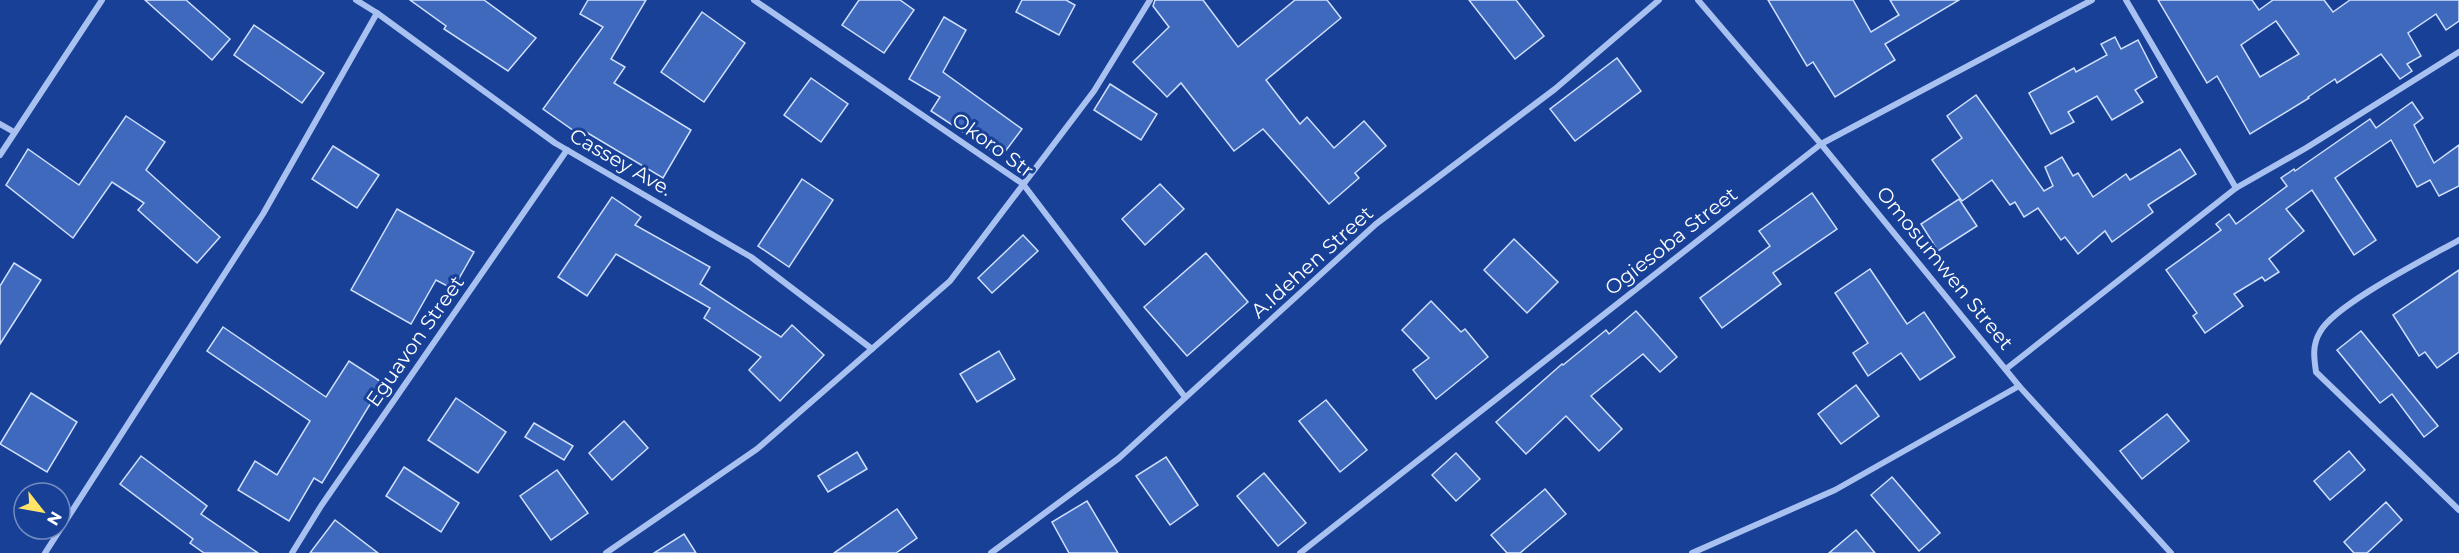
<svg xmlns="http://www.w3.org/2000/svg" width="2459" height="553" font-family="Montserrat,sans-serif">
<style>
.building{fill:#3f69bd;stroke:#cfdffc;stroke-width:1.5;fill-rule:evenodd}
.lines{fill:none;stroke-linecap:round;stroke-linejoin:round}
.minor{stroke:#a8c1f1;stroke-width:6}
.labels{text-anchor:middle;stroke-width:6;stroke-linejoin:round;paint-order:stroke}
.street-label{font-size:20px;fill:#fff;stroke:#174096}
</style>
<rect width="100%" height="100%" fill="#174096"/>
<g class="building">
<path d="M145,0H186L230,39L212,60Z"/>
<path d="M410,0H484L536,38L508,71L444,29L446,26Z"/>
<path d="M588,0H646L611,59L625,67L614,83L691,130L663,178L581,129L577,133L543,109L603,27L580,14Z"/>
<path d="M859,0H900L914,10L884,53L842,25Z"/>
<path d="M1022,0H1066L1075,5L1059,35L1016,12Z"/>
<path d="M1155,0H1203L1238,47L1295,0H1327L1341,18L1266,80L1300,124L1307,117L1334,148L1364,121L1386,146L1355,173L1359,178L1329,204L1263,129L1234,151L1181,83L1167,97L1133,62L1169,27L1153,6Z"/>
<path d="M1469,0H1516L1544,36L1515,59Z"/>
<path d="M1768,0H1853L1871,32L1899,15L1890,0H1959L1885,44L1895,60L1835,97L1813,62L1807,66Z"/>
<path d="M2158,0H2252L2259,10L2273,0H2324L2333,12L2350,0H2459V21L2446,30L2436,14L2408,33L2421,56L2407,64L2412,71L2400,79L2381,54L2337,83L2335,79L2308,97L2309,98L2250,134L2217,76L2207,83ZM2276,21L2299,54L2260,77L2241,45Z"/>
<path d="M702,12L745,43L704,102L661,72Z"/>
<path d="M944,17L966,30L943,72L1022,129L1001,157L931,111L940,97L909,79Z"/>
<path d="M254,25L324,73L302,103L234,55Z"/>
<path d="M2115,37L2121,49L2138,40L2157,77L2135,90L2143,102L2112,120L2097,96L2068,112L2074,122L2051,134L2029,93L2074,68L2076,72L2107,55L2101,44Z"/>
<path d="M1617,58L1641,91L1575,141L1550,109Z"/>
<path d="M811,78L848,104L821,142L784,115Z"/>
<path d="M1110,84L1157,114L1141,140L1094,110Z"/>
<path d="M1976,95L2044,191L2053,186L2045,167L2062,157L2073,176L2078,173L2093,197L2126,174L2130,180L2180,149L2196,174L2148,205L2153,212L2112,242L2105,231L2078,254L2065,237L2061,240L2038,208L2024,217L2015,202L2010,205L1992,180L1962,201L1932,160L1962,138L1947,116Z"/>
<path d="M2412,102L2423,118L2414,125L2434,163L2459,145V186L2439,196L2430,180L2417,187L2391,140L2335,178L2376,240L2354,255L2312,190L2286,209L2304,231L2269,259L2279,272L2265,281L2262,277L2234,294L2243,306L2205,333L2193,316L2197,313L2166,270L2221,230L2216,224L2229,214L2236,224L2287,186L2281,178L2294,169L2295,171L2370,119L2376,128Z"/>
<path d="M126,116L165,142L146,170L220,237L197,263L138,210L144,203L112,182L73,238L6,185L28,149L79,185Z"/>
<path d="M333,146L379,175L357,208L312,179Z"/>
<path d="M802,179L833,200L789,267L758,246Z"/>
<path d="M1160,184L1184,209L1145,245L1122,219Z"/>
<path d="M1812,193L1837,229L1773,273L1781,284L1722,328L1700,298L1770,246L1759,231Z"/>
<path d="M612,197L641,217L635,225L710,267L700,284L781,337L792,325L824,355L780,401L749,370L761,357L704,318L710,308L616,254L587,296L558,277Z"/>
<path d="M1959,199L1977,226L1938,251L1921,224Z"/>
<path d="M397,209L474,252L453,289L436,280L411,324L351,290Z"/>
<path d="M1023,235L1038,251L992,293L978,278Z"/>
<path d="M1514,239L1558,282L1527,313L1484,270Z"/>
<path d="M1206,253L1248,302L1187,356L1144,307Z"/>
<path d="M14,263L41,280L0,344V286Z"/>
<path d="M1870,269L1907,324L1924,312L1955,357L1920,380L1901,353L1868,376L1853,353L1868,343L1835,293Z"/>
<path d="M2459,270V352L2437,368L2425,352L2419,356L2393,315Z"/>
<path d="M1431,301L1461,332L1465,329L1488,357L1436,399L1413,370L1429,358L1402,330Z"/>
<path d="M1636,311L1677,357L1660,372L1643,354L1591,396L1622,429L1599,451L1566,416L1526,454L1496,422L1562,364L1563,365L1606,330L1609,334Z"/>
<path d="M223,327L326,397L349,361L383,383L322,483L314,478L289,521L238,490L255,461L277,475L310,421L207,351Z"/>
<path d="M2361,331L2438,426L2424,437L2392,394L2380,403L2337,350Z"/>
<path d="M999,351L1015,379L977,402L960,374Z"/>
<path d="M1856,385L1879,416L1841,444L1818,414Z"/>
<path d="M31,393L77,422L47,472L0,444Z"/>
<path d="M456,398L506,432L478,473L428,440Z"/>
<path d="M1326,400L1367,450L1340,472L1299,421Z"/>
<path d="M2167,414L2189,441L2142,479L2120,451Z"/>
<path d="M624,421L648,448L612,480L589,453Z"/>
<path d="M534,423L573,446L564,460L525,437Z"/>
<path d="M2349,451L2365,470L2330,500L2314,481Z"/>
<path d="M857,452L867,469L828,492L818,476Z"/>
<path d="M1456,453L1480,479L1456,501L1432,475Z"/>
<path d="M141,456L207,506L201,514L258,553H204L190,543L193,539L120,484Z"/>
<path d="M1166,457L1198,505L1170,525L1136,476Z"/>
<path d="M404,467L459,503L441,532L386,496Z"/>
<path d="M557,470L588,513L551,540L520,496Z"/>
<path d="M1264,473L1306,523L1278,546L1237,496Z"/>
<path d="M1892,477L1940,533L1919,551L1871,495Z"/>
<path d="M1545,489L1566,514L1520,553H1507L1491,535Z"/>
<path d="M1087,501L1118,553H1069L1052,522Z"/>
<path d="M2386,502L2402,520L2367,553H2354L2344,542Z"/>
<path d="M897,509L917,538L896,553H834Z"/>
<path d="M335,520L378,553H310Z"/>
<path d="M1856,530L1875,553H1829Z"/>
<path d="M684,534L696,553H654Z"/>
</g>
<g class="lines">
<g class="minor">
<path d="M356,0L377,13L555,143L751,257L872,349"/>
<path d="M754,0L1023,184L1185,397"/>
<path d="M1698,0L1821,144L2019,386L2171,553"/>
<path d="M2126,0L2236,188"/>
<path d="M0,124L14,132"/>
<path d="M0,155L102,0"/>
<path d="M2459,240C2429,257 2334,305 2320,332C2312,345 2314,358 2316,372L2459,510"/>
<path d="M2006,369L2236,188L2306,148L2459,52"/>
<path d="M45,553L263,214L377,13"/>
<path d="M292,553L321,506L567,150"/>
<path d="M606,553L757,449L950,281L1094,91L1150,0"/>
<path d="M991,553L1119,458L1376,224L1555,89L1659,0"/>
<path d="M1300,553L1821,144L2092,0"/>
<path d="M1692,553L1835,490L2019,386"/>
</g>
</g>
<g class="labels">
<g class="street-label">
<text transform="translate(993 145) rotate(36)" y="7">Okoro Str</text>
<text transform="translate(621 162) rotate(30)" y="7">Cassey Ave.</text>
<text transform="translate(1671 241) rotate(-38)" y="7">Ogiesoba Street</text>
<text transform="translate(1312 262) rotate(-42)" y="7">A.Idehen Street</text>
<text transform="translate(1945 268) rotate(51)" y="7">Omosumwen Street</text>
<text transform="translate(415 341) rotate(-55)" y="7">Eguavon Street</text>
</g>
</g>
<g transform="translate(42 511) rotate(121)"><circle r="28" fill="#174096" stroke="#748cc0" stroke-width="1.5"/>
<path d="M0-4.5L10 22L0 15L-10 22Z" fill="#ffe468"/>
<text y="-9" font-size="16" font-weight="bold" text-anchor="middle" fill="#ffffff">N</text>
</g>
</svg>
